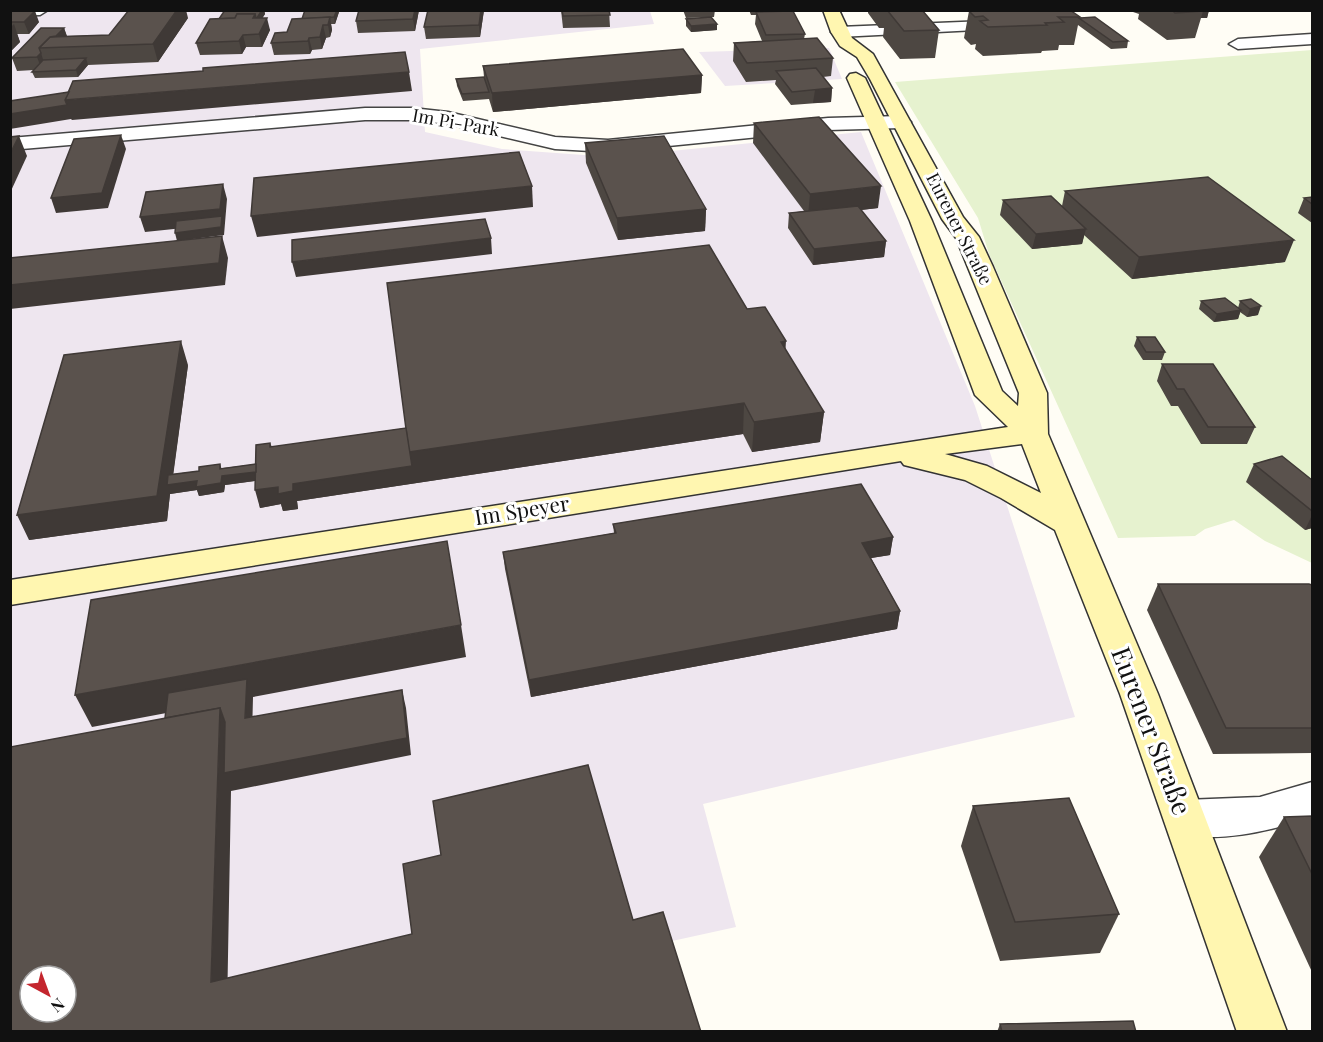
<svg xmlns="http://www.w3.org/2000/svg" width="1323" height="1042" font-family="'Playfair Display',serif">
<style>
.industrial{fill:#eee6ef;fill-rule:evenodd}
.pitch{fill:#e6f2cf}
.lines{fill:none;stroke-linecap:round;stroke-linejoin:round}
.street-casing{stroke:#444;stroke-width:3}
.secondary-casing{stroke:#333;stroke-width:3}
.street{fill:#fff;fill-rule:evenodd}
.secondary{fill:#fff6b0;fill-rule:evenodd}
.wall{fill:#4d4742}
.shaded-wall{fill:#3f3936}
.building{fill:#5a524d;stroke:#3f3936;stroke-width:1.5;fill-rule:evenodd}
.labels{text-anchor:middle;stroke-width:6;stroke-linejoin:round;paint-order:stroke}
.far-street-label{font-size:18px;fill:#111;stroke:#fff}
.street-label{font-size:21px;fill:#111;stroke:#fff}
.near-street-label{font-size:26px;fill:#111;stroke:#fff}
</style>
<rect width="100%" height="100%" fill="#fffdf5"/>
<g class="industrial">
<path d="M10,11H650L654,24L420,49L425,132L502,149L611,157L861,132L975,406L1075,717L703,804L736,927L663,943L11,1031ZM30,976H66V1012H30Z"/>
<path d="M829,48L842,79L725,86L699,52Z"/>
</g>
<path class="pitch" d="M1312,50V563L1265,541L1234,520L1205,529L1195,536L1118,538L989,254L978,218L895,82Z"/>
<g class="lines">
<defs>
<g id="street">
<path d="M10,10H48L40,15L10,16Z"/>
<path d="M1010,20L1018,25L1016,28L839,37L831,32L839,27Z"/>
<path d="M1312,34V44L1238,49L1229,44L1238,39Z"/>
<path d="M365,108H412L448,112L555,137L608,140L828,118L901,116L911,122L901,128L828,130L608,152L555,149L448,124L412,120H365L10,150V138Z"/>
<path d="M1312,782V818C1271,830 1213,846 1170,831L1164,818L1170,805L1185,800L1260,797Z"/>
</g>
<path id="secondary" d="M823,10H839L852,38L873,54L963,217L979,237L993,267L1047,393L1048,434L1158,694L1287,1032H1237L1120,694L1055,530L1001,498L965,480L904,465L901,461L10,605V580L1008,427L975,395L910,221L847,78L850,74L856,73L865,78L932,221L1002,391L1018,406L1019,393L956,238L942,219L870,79L857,57L840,46L831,32ZM1022,444L1041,493L987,466L945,454Z"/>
</defs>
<use href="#street" class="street-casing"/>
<use href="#secondary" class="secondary-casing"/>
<use href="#street" class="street"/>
<use href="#secondary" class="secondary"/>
</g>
<g class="wall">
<path d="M225,10H264L265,14L262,18L270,30L262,47H246L242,54L200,55L196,43L219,19Z"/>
<path d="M359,10H419L415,31L358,33L356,21Z"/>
<path d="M428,10H484L480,37L426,39L424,27Z"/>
<path d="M561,10H609L610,27L563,28Z"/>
<path d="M683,10H715L714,17L686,18Z"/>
<path d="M749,10H790L805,34L804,39L833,58L831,76L823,77L832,88L831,102L791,105L775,84L776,80L746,82L733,61L734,43L762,41L755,24L756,15H751Z"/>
<path d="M868,10H922L939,30L935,58L900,59L883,37L884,28H879L868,13Z"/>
<path d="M1133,10H1209L1207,18H1201L1195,38L1167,40L1138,19L1139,14L1133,12Z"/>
<path d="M10,11L39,22L29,34H17L20,42L10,52Z"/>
<path d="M969,11L1080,17V18L1128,41L1127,48L1111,49L1078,25L1074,45H1059L1058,50L1042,51L1041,53L983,56L975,49L976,44L971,45L964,38Z"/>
<path d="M339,12L335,24H331L332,30L330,37L326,38L322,49L312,50L310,54L274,55L271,43L287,32L302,19Z"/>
<path d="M188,18L158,62L88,65L78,77L35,78L32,72L34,70L17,71L12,58L64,28L67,36L109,35Z"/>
<path d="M686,19L717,30L691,32L686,26Z"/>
<path d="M483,66L702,75L701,93L493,112L489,99L463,101L457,86L456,79L484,77Z"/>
<path d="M754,123L878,208L861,210L886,241L884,257L813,265L788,228L789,213L804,211L753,143Z"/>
<path d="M585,143L706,209L705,231L618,240L586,163Z"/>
<path d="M1065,191L1285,262L1132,279L1084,235L1082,244L1032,249L1000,215L1003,200L1062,206Z"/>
<path d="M1312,197V223L1298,213L1304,198Z"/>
<path d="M1201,301L1238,308L1240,301L1258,315L1247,317L1240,312L1238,319L1214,322L1199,309Z"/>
<path d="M747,309L785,349L824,412L820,442L752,452L743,434L297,501L298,509L283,511L281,504L260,508L255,481L225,485L224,492L199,496L197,490L170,494L167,521L29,540L188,365L173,474L256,464L270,443L272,447L406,428Z"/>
<path d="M1137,337L1165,352L1162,360H1143L1134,346Z"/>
<path d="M1162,364L1255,427L1247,444H1201L1178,406H1171L1157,381Z"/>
<path d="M1254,464L1312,480V528L1305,530L1246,482Z"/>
<path d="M613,524L893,537L890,555L871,558L900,611L897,629L531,697L505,569L503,552L614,533Z"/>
<path d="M1158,584L1312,585V753L1213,754L1147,610Z"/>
<path d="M973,806L1119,914L1100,953L1000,961L961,846Z"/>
<path d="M1312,816V972L1259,857L1284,817Z"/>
<path d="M1000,1024L1136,1032H997Z"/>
</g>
<g class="shaded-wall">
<path d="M177,10H186L188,18L158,62L153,44Z"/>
<path d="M262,10H264L265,14L255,30L253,18L255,14Z"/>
<path d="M337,10H339V12L335,24L334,17Z"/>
<path d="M415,10H419L415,31L413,19Z"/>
<path d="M481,10H484L480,37L479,25Z"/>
<path d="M1176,10H1209L1207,18H1201L1203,11Z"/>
<path d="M35,11L39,22L29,34L24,22Z"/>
<path d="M330,17L332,30L330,37L328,25Z"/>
<path d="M267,18L270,30L262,47L259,34Z"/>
<path d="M14,24L20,42L10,52V28Z"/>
<path d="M717,24V30L691,32V26Z"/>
<path d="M323,25L326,38L322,49L320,37Z"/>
<path d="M64,28L68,40L46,48Z"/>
<path d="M243,35L246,47L242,54L239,41Z"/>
<path d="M309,38L312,50L310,54L308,41Z"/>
<path d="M41,53L45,66L42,70L37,57Z"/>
<path d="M86,58L88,65L78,77L76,70Z"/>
<path d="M409,72L412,91L72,120L71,119L10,129V114L65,100Z"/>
<path d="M702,75L701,93L493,112L492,93Z"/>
<path d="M832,88L831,102L813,103L815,90Z"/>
<path d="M121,135L126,149L108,208L56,213L51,198Z"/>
<path d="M19,136L27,156L10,193V154Z"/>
<path d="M223,184L227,199L224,235L177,241L175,233L222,224L145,232L140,217Z"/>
<path d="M532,186L533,207L257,237L251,216Z"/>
<path d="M881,186L878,208L808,216L810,194Z"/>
<path d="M706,209L705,231L618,240L617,218Z"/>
<path d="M1086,229L1082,244L1032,249L1036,234Z"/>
<path d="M222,236L228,258L225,285L10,309V285Z"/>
<path d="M491,238L492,254L296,277L292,262Z"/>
<path d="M1294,240L1285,262L1132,279L1139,257Z"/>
<path d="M886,241L884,257L813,265L814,249Z"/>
<path d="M1261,306L1258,315L1247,317L1250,309Z"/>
<path d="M1241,310L1238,319L1214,322L1217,314Z"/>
<path d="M181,341L188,365L172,484L220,469V464L223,473L258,471L261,480L225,485L224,492L199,496L197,490L170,494L167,521L29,540L17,515Z"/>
<path d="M786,341L784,371L781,342Z"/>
<path d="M744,403L743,434L297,501L298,509L283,511L281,504L260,508L255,490L293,484L409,452Z"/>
<path d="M824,412L820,442L752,452L754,422Z"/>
<path d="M1312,515V528L1305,530Z"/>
<path d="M893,537L890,555L859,560L862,543Z"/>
<path d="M900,611L897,629L531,697L529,680Z"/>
<path d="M461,625L466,657L253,697L252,736L245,718L246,698L92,727L75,695Z"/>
<path d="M402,690L406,708L411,755L231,791L227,1011L211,982L220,708L232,740Z"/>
</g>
<g class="building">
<path d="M129,10H177L153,44L39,48L50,37L109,35Z"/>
<path d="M225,10H262L257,18H256L255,14H237L235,18L219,19Z"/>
<path d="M305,10H337L334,17L302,19Z"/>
<path d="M359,10H415L413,19L356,21Z"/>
<path d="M428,10H481L479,25L424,27Z"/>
<path d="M562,10H609L610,15L563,16Z"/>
<path d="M887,10H922L939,30L904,31Z"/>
<path d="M1070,10L1080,17H1058L1064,22L1045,23L1047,25L988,27L980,21L988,20L983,16L975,17L969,11Z"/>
<path d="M1172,10H1203V11L1175,13Z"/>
<path d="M10,11H35L24,22H10Z"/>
<path d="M793,11L805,34L766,35L756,12Z"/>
<path d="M237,14H255L253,18H267L259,34L243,35L239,41L196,43L210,19L235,18Z"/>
<path d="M330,17L328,25H323L320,37L309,38L308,41L271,43L275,33L287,32L292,19Z"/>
<path d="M711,17L717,24L691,26L686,19Z"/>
<path d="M1095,17L1128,41L1113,42L1079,18Z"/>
<path d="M41,28H64L56,36L50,37L39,48L41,53L37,57L12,58Z"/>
<path d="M817,38L833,58L747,63L734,43Z"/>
<path d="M683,49L702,75L492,93L483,66Z"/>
<path d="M405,52L409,72L65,100L73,81L203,71V68Z"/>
<path d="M86,58L76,70L32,72L43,60Z"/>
<path d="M816,68L832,88L792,92L776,71Z"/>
<path d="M484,77L489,92L462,94L456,79Z"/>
<path d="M69,92L65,100L67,105L10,114V101Z"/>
<path d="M819,117L881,186L810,194L754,123Z"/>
<path d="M121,135L102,193L51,198L74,139Z"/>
<path d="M19,136L10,154V137Z"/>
<path d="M664,136L706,209L617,218L585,143Z"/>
<path d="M519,152L532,186L251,216L254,178Z"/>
<path d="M1208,177L1294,240L1139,257L1065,191Z"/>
<path d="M223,184L220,209L140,217L146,192Z"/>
<path d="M1051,196L1086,229L1036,234L1003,200Z"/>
<path d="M1312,197V204L1304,198Z"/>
<path d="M858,206L886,241L814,249L789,213Z"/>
<path d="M222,216L221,227L175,233L176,221Z"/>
<path d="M485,219L491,238L292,262V240Z"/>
<path d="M222,236L219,263L10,285V258Z"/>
<path d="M709,245L747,309L765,307L786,341L781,342L824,412L754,422L744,403L409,452L387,283Z"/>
<path d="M1225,298L1241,310L1217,314L1201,301Z"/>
<path d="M1251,299L1261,306L1250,309L1240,301Z"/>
<path d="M1137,337H1155L1165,352H1146Z"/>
<path d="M181,341L157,496L17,515L64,355Z"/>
<path d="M1162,364H1213L1255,427H1208L1184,389H1177Z"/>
<path d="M406,428L412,466L293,484V491L278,494V487L255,490L256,445L270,443V447Z"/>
<path d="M1282,456L1312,480V511L1254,464Z"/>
<path d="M220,464V469L256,464V472L222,476L221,483L196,487L197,481L167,485L168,475L199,471V467Z"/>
<path d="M861,484L893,537L862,543L900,611L529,680L503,552L616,533L613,524Z"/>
<path d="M447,541L461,625L75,695L91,600Z"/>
<path d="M1158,584H1309L1312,585V728H1226Z"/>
<path d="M247,679L245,718L402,690L407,738L224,773L225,722L220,708L165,718L168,693Z"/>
<path d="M220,708L211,982L412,934L403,864L441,855L433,801L588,765L633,920L663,912L701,1032H10V747ZM30,976H66V1012H30Z"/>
<path d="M1069,798L1119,914L1015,922L973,806Z"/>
<path d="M1312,816V874L1284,817Z"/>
<path d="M1133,1021L1136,1032H1002L1000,1024Z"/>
</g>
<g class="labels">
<g class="far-street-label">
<text transform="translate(456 123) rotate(10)" y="6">Im Pi-Park</text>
<text transform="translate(959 229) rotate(63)" y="6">Eurener Straße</text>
</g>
<g class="street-label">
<text transform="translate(522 511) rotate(-9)" y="7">Im Speyer</text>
</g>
<g class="near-street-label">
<text transform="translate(1151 731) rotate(69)" y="9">Eurener Straße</text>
</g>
</g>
<rect width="1323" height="1042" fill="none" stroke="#111111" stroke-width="24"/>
<g transform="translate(48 994) rotate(139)"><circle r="28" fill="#ffffff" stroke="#a0a0a0" stroke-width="1.5"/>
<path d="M0-4.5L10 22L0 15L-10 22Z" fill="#c4262e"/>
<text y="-9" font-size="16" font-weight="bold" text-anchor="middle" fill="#111111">N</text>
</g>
</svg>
